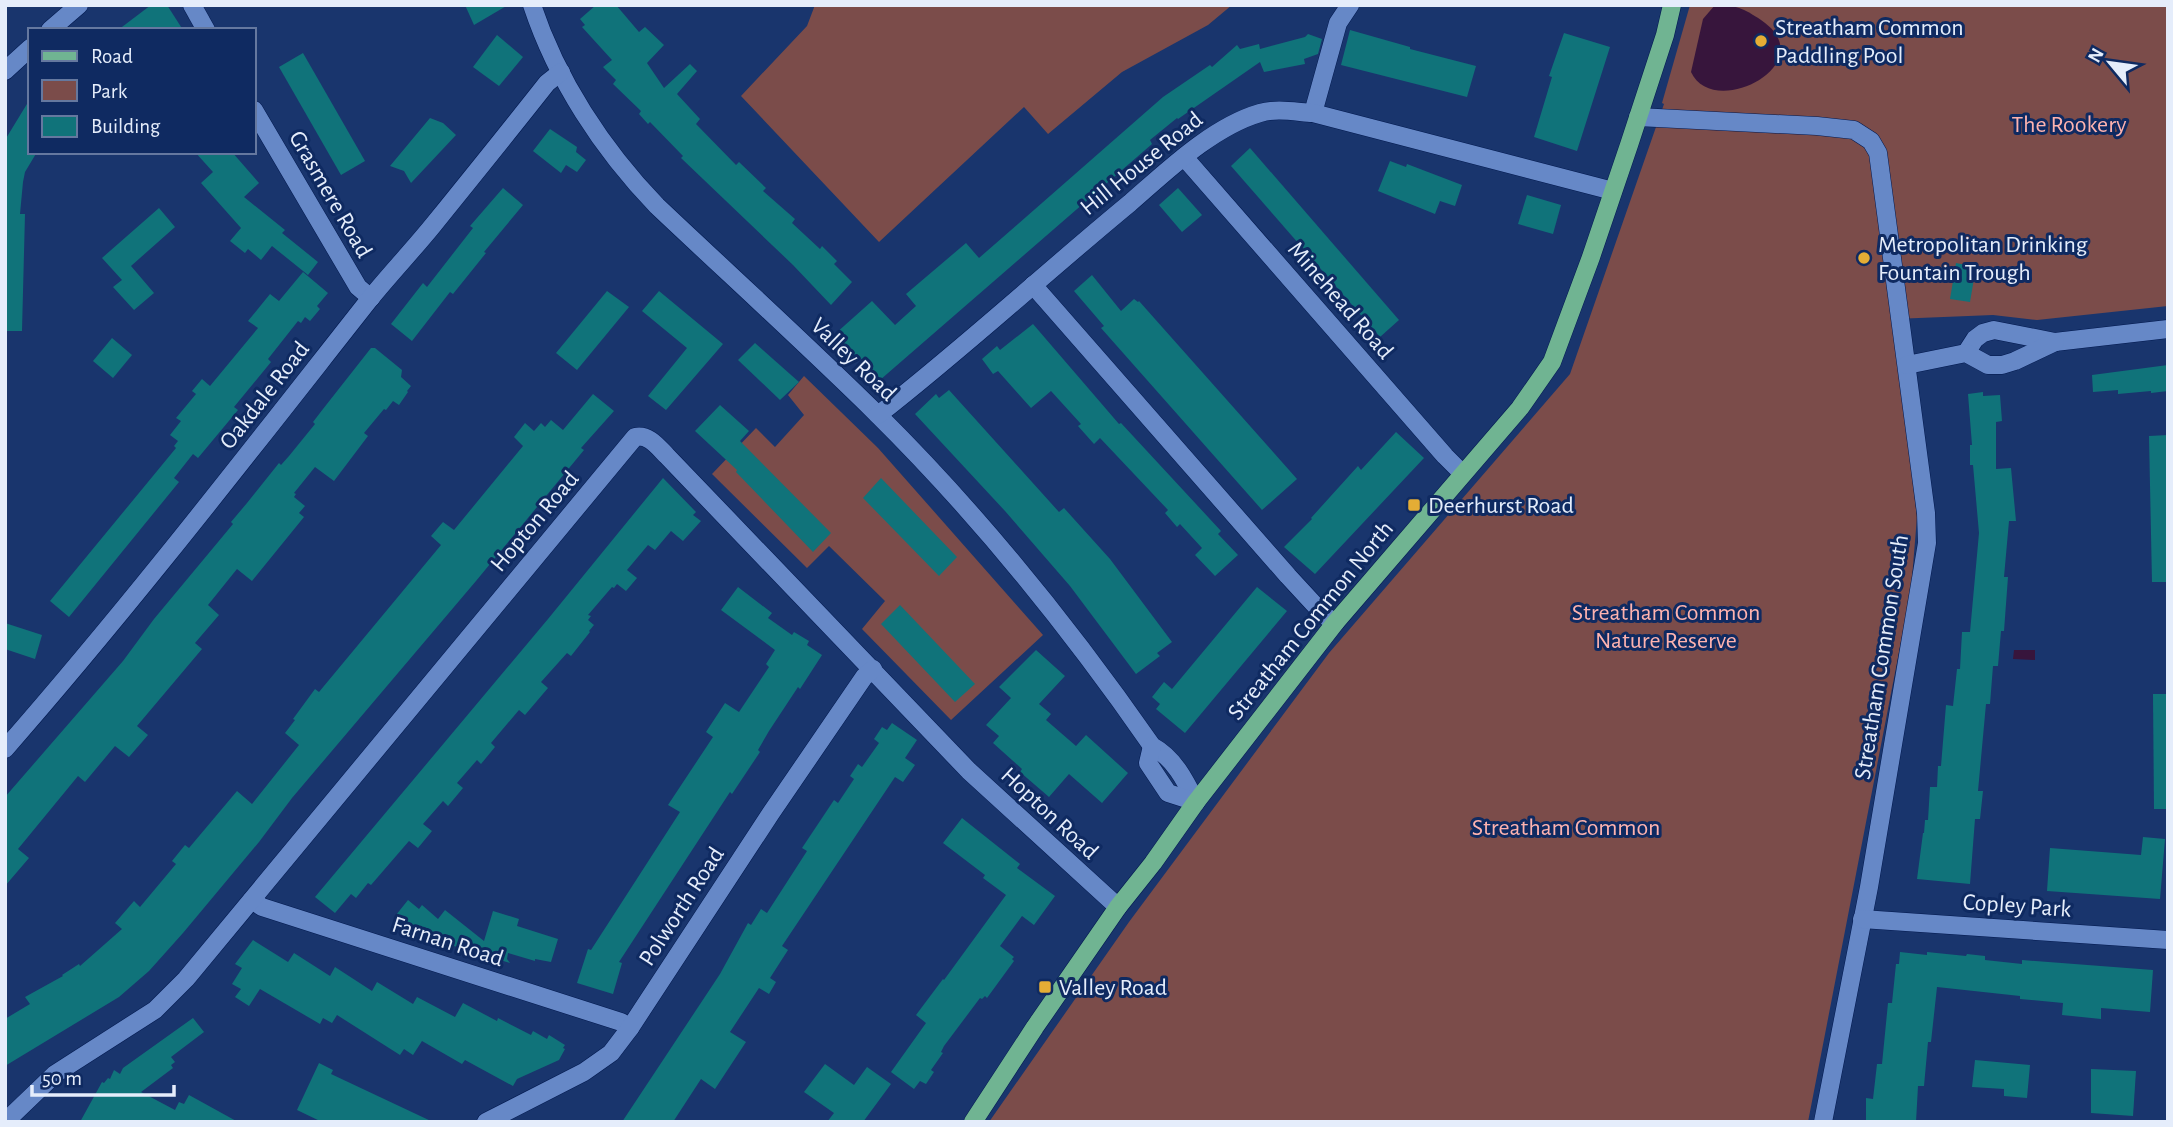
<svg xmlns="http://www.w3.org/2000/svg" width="2173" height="1127" font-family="'Alegreya Sans',sans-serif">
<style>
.green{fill:#7b4c4a}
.water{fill:#37153c}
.building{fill:#10737a}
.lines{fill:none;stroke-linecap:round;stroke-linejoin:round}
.street-casing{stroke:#02194f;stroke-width:19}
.primary-casing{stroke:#02194f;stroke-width:19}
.street{stroke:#6688c7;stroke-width:18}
.primary{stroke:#70b492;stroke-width:18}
.poi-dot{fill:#e4ad35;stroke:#0f2a61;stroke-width:2.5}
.labels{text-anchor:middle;stroke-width:6;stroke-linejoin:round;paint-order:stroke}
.poi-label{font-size:24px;fill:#e5edfb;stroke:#0f2a61;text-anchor:start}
.park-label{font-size:24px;fill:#feb3af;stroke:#0f2a61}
.street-label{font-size:24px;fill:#e5edfb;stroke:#0f2a61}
</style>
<rect width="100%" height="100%" fill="#19356d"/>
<g class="green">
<path d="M815,5H1232L1208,25L1122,72L1048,134L1024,107L879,242L741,96L807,26Z"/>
<path d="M1690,5H2168V306L2037,320L1993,315L1894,319L1917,517L1911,590L1808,1122H989L1129,922L1329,653L1570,374L1664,104L1662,103Z"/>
<path d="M804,376L878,448L1043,635L951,720L862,629L885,601L829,546L807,568L712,474L756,428L775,447L804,415L788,395Z"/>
</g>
<g class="water">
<path d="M1715,5C1736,5 1743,8 1761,20C1825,63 1713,121 1691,72L1703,19Z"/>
<path d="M2014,650H2035V660L2013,659Z"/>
</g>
<g class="building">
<path d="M151,5H167L183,30H118Z"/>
<path d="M465,5H508L474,25Z"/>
<path d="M596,5H616L639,32L645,27L664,45L647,63L664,88L690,64L697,71L677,94L700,119L696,124L736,165L739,162L766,188L763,191L795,219L792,223L820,249L822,246L837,261L834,264L852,282L831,305L793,265L681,158L683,156L650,122L648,124L639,114L641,111L613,84L616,80L603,67L612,60L582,27L585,25L580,19Z"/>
<path d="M1350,30L1410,47V49L1476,66L1467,97L1341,65Z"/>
<path d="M1564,33L1610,47L1577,151L1534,137L1552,77L1549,76Z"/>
<path d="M1308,34L1322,39L1318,54L1304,59L1305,64L1264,72L1260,62L1178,119L1177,118L1150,140L1152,144L880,380L857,354L855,356L835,334L872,301L895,325L916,306L906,294L966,243L979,258L1163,97L1210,65L1212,67L1237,45L1240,49L1259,44L1260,49L1305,37Z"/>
<path d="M497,35L523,57L499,86L473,67Z"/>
<path d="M303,53L365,161L341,175L279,67Z"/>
<path d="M30,99V152H37L25,172L23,182L20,214H25L22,331H5V140Z"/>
<path d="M430,118L443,123L456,135L411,183L404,171L390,166Z"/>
<path d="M550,129L577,147L576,152L586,160L577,172L566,165L561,173L533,151Z"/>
<path d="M1250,148L1399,320L1380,337L1231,166Z"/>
<path d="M195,152H232L259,183L244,197L285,230L282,233L318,262L308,275L272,246L261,260L248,249L245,253L230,241L241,228L201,183L213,172Z"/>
<path d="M1390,161L1406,167L1407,164L1462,185L1455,206L1440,201L1435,214L1378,191Z"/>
<path d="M503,188L523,205L484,252L486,253L453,294L450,292L412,341L391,324L423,283L427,287L473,228L470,226Z"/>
<path d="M1178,188L1202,215L1182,232L1159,205Z"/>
<path d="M1527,195L1561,205L1553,234L1518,224Z"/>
<path d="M159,208L175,227L131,266L154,293L134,310L113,287L122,280L102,258Z"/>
<path d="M1956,263L1976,267L1970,302L1950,299Z"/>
<path d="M303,272L328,293L317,306L320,309L310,321L305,317L301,323L298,321L268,359L271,362L234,407L238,410L198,458L193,454L174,478L179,482L69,617L50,601L176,448L174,446L178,441L170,435L181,421L176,418L196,394L192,391L202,379L210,386L258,328L248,321L270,294L279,301Z"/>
<path d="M1092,275L1121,311L1134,299L1138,302L1139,301L1297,479L1262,510L1101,328L1104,326L1074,291Z"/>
<path d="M607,291L629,307L577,370L556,353Z"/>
<path d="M659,291L723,344L666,410L648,396L687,348L642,311Z"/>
<path d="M1033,324L1119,424L1121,423L1221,531L1218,534L1238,555L1215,576L1195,555L1202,548L1180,524L1177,527L1165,513L1168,510L1100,438L1094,444L1078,426L1081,424L1051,391L1031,408L998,371L993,374L982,359L997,346L1000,350Z"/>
<path d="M112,338L132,355L113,378L93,361Z"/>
<path d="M755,343L799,382L780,400L738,360Z"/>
<path d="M371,348H375L402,370L401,377L411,386L407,391L408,392L399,405L393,401L386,410L384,409L364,433L368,436L334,481L315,467L294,493L296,494L294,497L305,506L299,513L304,517L252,581L237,569L208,605L219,615L195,643L202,649L137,726L148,735L129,757L115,746L85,782L78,776L18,849L29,858L5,886V797L123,661L154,619L233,524L231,522L247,503L279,463L281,465L289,456L315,424L313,422L323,409Z"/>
<path d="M2168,365V391L2151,393V391L2118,394V390L2093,392L2092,375Z"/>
<path d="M949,390L1059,512L1064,508L1110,559L1172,642L1157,653L1160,656L1136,674L1070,586L1005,511L915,414L936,394L939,398Z"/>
<path d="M1983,392V396L2000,395L2002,421L1996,422V469L2011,468L2016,521H2009L2004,577H2008L2004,631H2001L1998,666H1993L1990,704H1986L1978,791H1983L1980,819H1975L1970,884L1917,879L1923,833H1924L1925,820H1928L1930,787H1937L1938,766H1941L1946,705L1953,706L1957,669H1960L1962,632H1970L1979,533L1973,465H1970V445H1972L1968,394Z"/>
<path d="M593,394L614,411L581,448L584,450L476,581L292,798L259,842L183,933L149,971L119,997L5,1066V1019L30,1004L25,997L63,976L62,975L79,964L80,966L122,929L115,923L134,901L140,907L176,864L172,861L185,845L189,848L237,791L252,804L299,745L285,733L295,720L293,719L315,689L319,692L441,545L431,536L443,522L454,530L523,446L514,437L525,423L534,431L541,423L545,427L551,420L563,430Z"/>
<path d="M720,405L749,431L740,441L831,533L813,552L736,472L737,470L695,431Z"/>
<path d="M1396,432L1424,458L1315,574L1284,547L1312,519L1311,518L1358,466L1361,470Z"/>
<path d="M2168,435V582H2152L2149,436Z"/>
<path d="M663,478L696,512L693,515L701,521L683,541L671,531L655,550L648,545L627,570L637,578L626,591L617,584L614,588L612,587L588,615L591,616L588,620L594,625L589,631L590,632L571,656L567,653L541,682L548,688L525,715L519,710L491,743L495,747L481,764L477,760L457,783L463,788L448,806L443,801L423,824L432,831L418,848L409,841L371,885L368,883L356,898L351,894L335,913L315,897L548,619Z"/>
<path d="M881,478L957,557L939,576L863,498Z"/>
<path d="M738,587L772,613L768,618L792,635L794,632L809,641L807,645L822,655L800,689L798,687L769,731L758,750L760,752L732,794L730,792L619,962L622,963L613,994L577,983L588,949L591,950L680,812L668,805L713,737L706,732L725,703L739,712L769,667L766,664L775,650L721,610Z"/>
<path d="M1257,587L1287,611L1185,733L1156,709L1160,704L1152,697L1164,682L1172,689Z"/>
<path d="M900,605L975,684L955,702L881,624Z"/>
<path d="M5,623L42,635L35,659L5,649Z"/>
<path d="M1036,650L1065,676L1039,704L1051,714L1046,720L1076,746L1086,735L1128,773L1102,803L1069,774L1049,797L1020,772L1022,769L993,743L999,736L986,725L1011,698L999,687Z"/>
<path d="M2153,694H2168V809H2154Z"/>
<path d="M892,723L917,740L905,758L915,765L903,782L895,777L782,946L788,950L770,978L776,982L769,994L759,988L730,1032L746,1042L715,1089L701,1079L673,1122H622L720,974L748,923L751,925L761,909L767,913L807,851L802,848L834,800L838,803L854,779L850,776L858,764L862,767L879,743L874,739L882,727L887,730Z"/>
<path d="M962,818L1020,864L1017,868L1055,896L1034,925L1022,916L1000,946L1014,957L1012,959L1014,961L987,998L985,996L982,999L980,998L944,1046L941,1052L943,1053L931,1070L934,1072L926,1084L920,1081L914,1089L891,1072L926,1023L916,1015L943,979L944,980L1006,895L983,878L985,875L943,843Z"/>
<path d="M2143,837L2165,839L2160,899L2047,891L2050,848L2141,855Z"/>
<path d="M408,900L419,909L422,905L438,919L445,910L484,941L493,911L519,919L517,926L558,939L551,962L535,959V961L508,953L507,959L510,963L454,946L451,949L423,927L417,933L396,915Z"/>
<path d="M253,940L288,962L294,953L330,976L335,967L372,991L377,982L413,1004L417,997L455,1017L463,1003L497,1021L498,1018L531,1035L533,1031L547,1039L549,1035L565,1045L563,1048L565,1049L559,1060L517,1079L513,1086L465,1060L462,1064L422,1041L413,1055L404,1049L400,1055L337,1015L332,1023L323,1018L320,1024L260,989L249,1006L235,997L241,989L232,984L242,968L235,964Z"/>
<path d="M1900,952L1927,955V952L1966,956L1967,954L1985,956V960L2022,964V960L2153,970L2150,1012L2101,1008V1019L2062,1015L2063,1003L2020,999V996L1937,987L1931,1042H1928L1924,1086H1918L1916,1122H1866V1098L1873,1099L1877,1064H1882L1888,1003H1892L1896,964H1899Z"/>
<path d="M193,1018L204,1032L171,1057L175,1062L171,1065L173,1068L141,1092L175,1110L179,1102L184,1104L189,1095L238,1122H80L102,1082L104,1083L108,1078L110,1079L114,1070L120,1074L123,1068Z"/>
<path d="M1975,1060L2030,1065L2027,1098L2004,1096V1089L1972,1087Z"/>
<path d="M319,1063L333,1070L331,1074L433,1122H322L297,1110Z"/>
<path d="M825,1064L854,1085L867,1067L891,1084L863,1122H827L834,1113L804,1092Z"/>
<path d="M2091,1069L2136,1071L2133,1116L2091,1113Z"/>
</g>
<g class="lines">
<defs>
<g id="street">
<path d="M192,5L206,30"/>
<path d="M532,5C557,80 602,149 657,206C730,275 805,343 877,414C979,515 1070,628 1152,746C1174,758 1185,780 1196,802"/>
<path d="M50,30L79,5"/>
<path d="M5,71L30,48"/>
<path d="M254,110L358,287L371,298"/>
<path d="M1313,113L1338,23L1350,5"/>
<path d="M1638,117L1817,126L1854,130L1871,141L1878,153L1926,513L1927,543L1869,887L1823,1122"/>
<path d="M1184,157L1445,456L1462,473"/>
<path d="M1033,285L1288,576L1324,615L1335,623"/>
<path d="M1966,353L1975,339L1983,333L1994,330L2055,342L2168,329"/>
<path d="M1907,365L1966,353L1988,365H2002L2015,361L2055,342"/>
<path d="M878,415C964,348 1045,273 1130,203C1167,171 1212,127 1260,113C1276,108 1296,112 1313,113L1613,191"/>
<path d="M1152,746L1148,763L1168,793L1196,802"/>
<path d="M5,749C132,604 250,451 369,300C390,274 413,250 434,224C472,177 510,130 547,83L561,72"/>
<path d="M252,900L262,907L621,1022L630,1028"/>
<path d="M1862,919L2168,940"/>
<path d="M5,1122L55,1074L155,1010L186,979L635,437C649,434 658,447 667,456L969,771L1118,907"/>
<path d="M486,1122L584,1072L611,1053L630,1028L771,813L864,677L873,669"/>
</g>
<path id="primary" d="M973,1122L1035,1027L1118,907L1153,863L1196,802L1335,623L1520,408L1552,362L1591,257L1629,145L1665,35L1672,5"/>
</defs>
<use href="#street" class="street-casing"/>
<use href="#primary" class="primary-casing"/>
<use href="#street" class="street"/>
<use href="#primary" class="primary"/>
</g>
<g class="poi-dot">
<circle cx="1761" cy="41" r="7"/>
<circle cx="1864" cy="258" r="7"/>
<rect x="1407" y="498" width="14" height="14" rx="3.5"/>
<rect x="1038" y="980" width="14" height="14" rx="3.5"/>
</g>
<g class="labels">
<g class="poi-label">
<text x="1775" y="35">Streatham Common<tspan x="1775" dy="28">Paddling Pool</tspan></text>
<text x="1878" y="252">Metropolitan Drinking<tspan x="1878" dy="28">Fountain Trough</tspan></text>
<text x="1428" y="513">Deerhurst Road</text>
<text x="1059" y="995">Valley Road</text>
</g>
<g class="park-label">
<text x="2069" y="132">The Rookery</text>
<text x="1666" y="620">Streatham Common<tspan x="1666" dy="28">Nature Reserve</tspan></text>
<text x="1566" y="835">Streatham Common</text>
</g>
<g class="street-label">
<text transform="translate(1141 163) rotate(-39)" y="8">Hill House Road</text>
<text transform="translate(331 194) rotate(60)" y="8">Grasmere Road</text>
<text transform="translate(1341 300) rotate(49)" y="8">Minehead Road</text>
<text transform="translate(854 359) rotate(44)" y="8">Valley Road</text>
<text transform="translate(264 395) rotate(-52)" y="8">Oakdale Road</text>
<text transform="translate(534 521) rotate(-50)" y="8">Hopton Road</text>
<text transform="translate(1310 620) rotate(-51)" y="8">Streatham Common North</text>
<text transform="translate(1881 657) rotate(-81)" y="8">Streatham Common South</text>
<text transform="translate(1050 813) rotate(43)" y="8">Hopton Road</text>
<text transform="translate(2017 905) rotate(4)" y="8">Copley Park</text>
<text transform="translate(681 906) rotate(-57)" y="8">Polworth Road</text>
<text transform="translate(448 941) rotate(18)" y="8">Farnan Road</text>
</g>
</g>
<rect width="2173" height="1127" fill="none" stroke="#e5edfb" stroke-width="14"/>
<rect x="28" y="28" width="228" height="126" fill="#0f2a61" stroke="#65789f" stroke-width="2"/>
<rect x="42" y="51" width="35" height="10" fill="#70b492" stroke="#65789f" stroke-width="2"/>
<text x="91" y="63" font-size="21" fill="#e5edfb">Road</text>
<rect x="42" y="80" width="35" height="21" fill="#7b4c4a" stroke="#65789f" stroke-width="2"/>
<text x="91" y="98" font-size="21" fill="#e5edfb">Park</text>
<rect x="42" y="116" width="35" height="21" fill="#10737a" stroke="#65789f" stroke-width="2"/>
<text x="91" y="133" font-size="21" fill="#e5edfb">Building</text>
<g transform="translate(2110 63) rotate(299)" stroke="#0f2a61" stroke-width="5" paint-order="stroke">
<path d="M0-5L12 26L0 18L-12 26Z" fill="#e5edfb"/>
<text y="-10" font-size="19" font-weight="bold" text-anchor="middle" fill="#e5edfb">N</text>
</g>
<path d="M32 1085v10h142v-10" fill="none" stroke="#e5edfb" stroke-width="3.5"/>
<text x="42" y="1085" font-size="21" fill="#e5edfb" stroke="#0f2a61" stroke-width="5" paint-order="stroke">50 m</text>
</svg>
